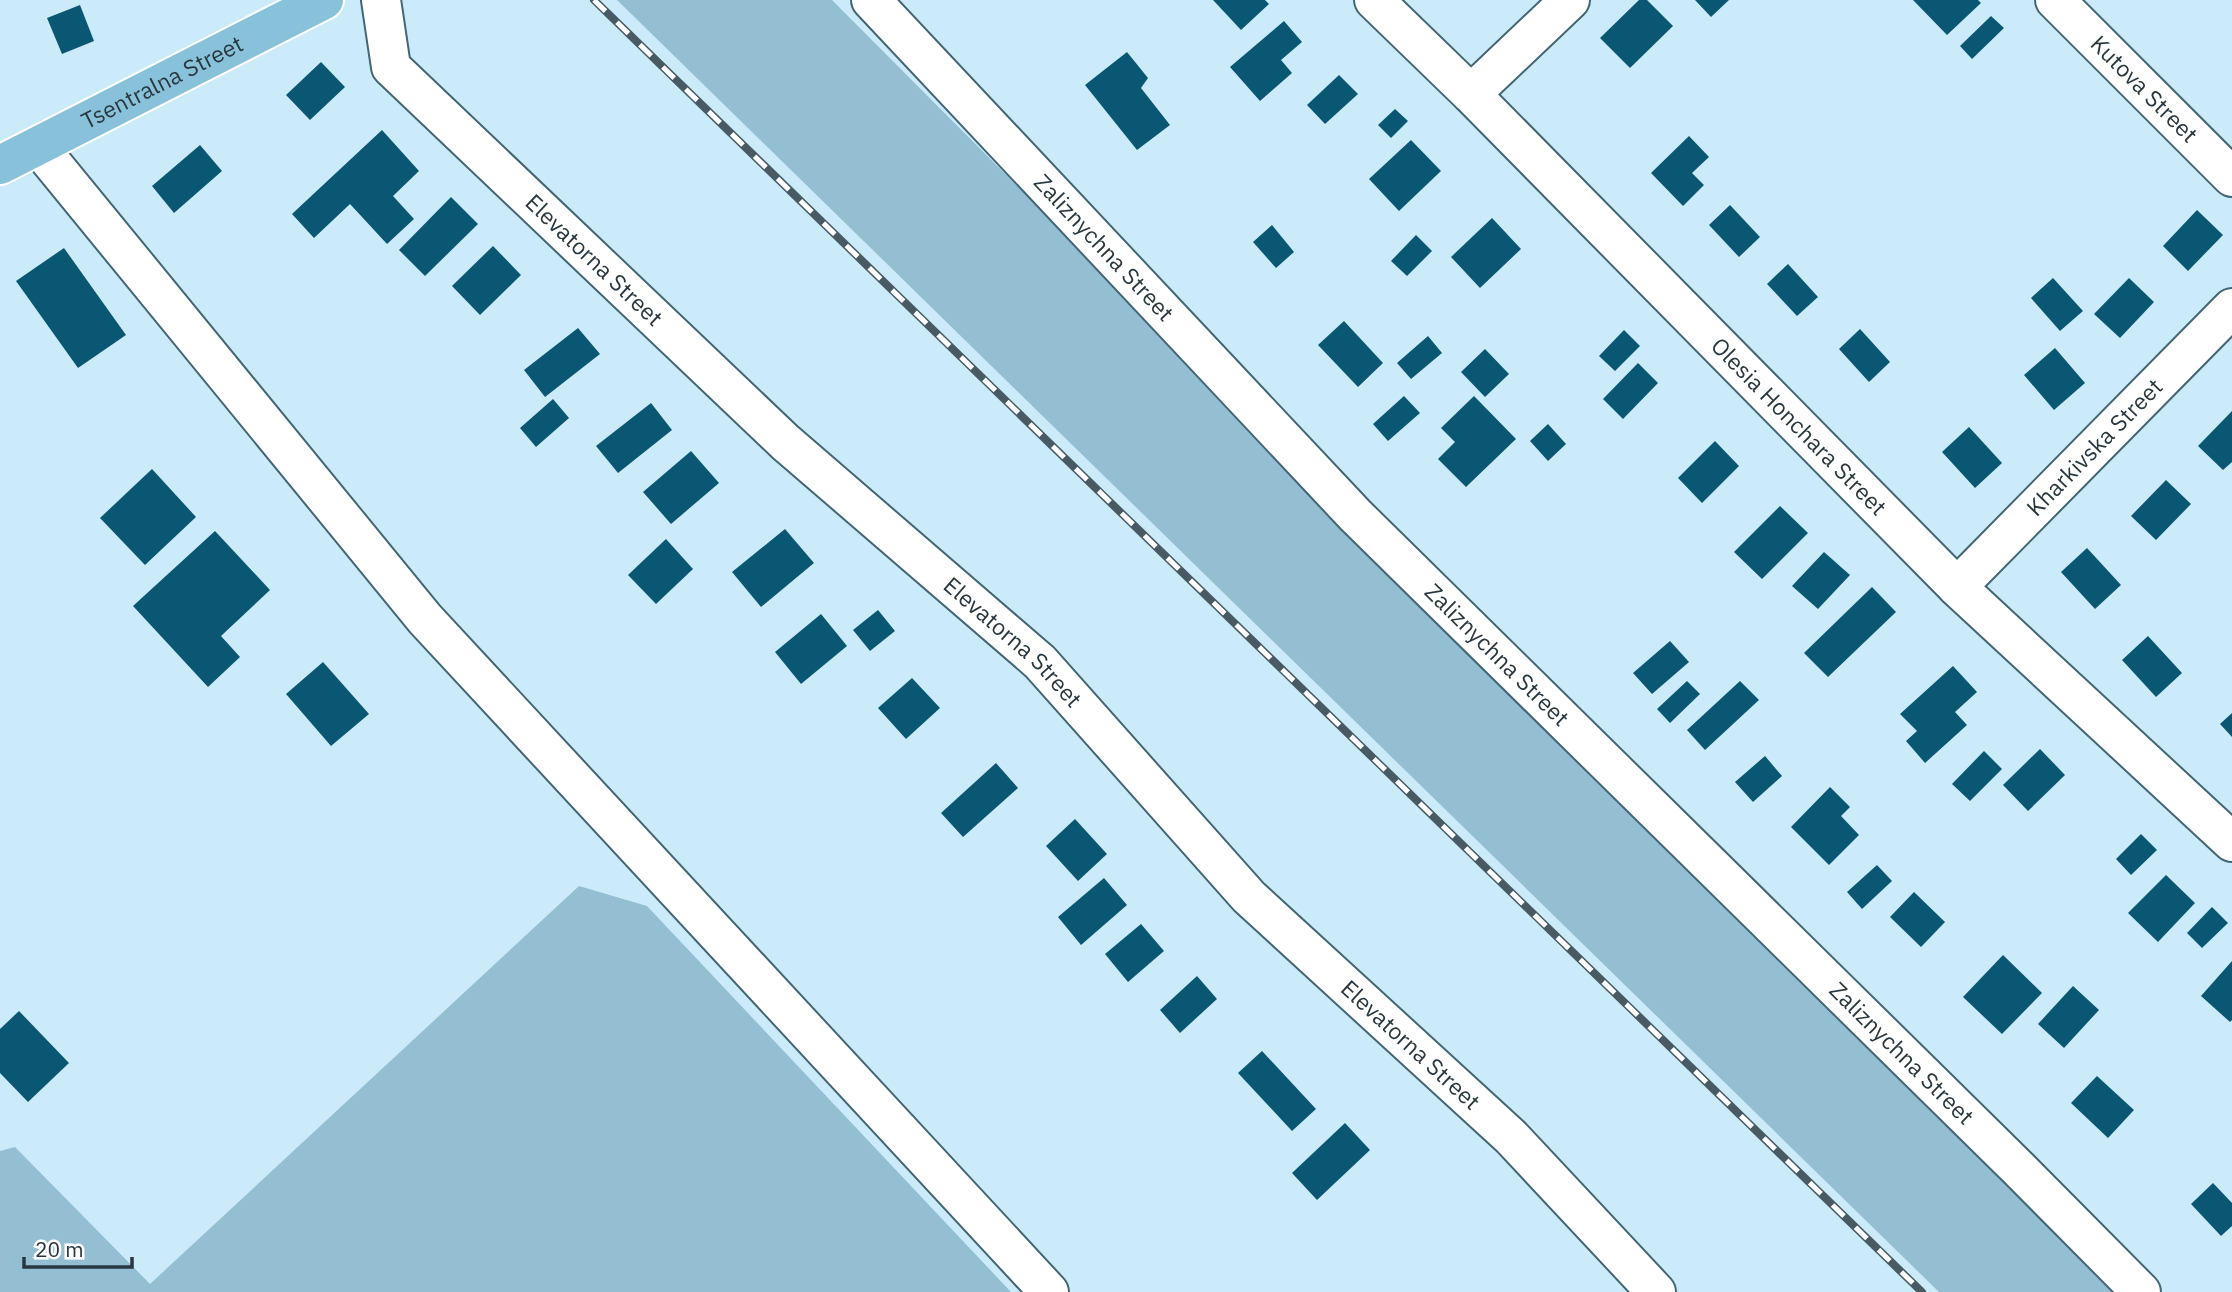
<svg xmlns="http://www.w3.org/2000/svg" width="2232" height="1292" font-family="'IBM Plex Sans',sans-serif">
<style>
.green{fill:#94bfd3}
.building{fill:#095772}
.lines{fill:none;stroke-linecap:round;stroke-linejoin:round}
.minor-casing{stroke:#436676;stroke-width:42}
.major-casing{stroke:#fff;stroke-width:42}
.minor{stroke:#fff;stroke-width:38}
.major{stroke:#88c2da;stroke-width:38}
.rail-casing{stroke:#485a64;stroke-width:8}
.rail{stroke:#fff;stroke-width:5;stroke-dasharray:16;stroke-linecap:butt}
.labels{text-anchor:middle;stroke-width:7;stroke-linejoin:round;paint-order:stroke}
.street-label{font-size:23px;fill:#293840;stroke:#fff}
</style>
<rect width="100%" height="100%" fill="#ccebfa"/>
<g class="green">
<path d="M617,0H832L2118,1292H1939Z"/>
<path d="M579,886L647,906L1011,1292H0V1151L15,1147L150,1284Z"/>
</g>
<g class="building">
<path d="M1213,0H1265L1269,4L1241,30Z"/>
<path d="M1639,0H1647L1673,26L1630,68L1600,38Z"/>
<path d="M1695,0H1729L1711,17Z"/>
<path d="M1913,0H1978L1981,3L1947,35Z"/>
<path d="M80,5L94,41L62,54L47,18Z"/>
<path d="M1991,16L2004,28L1972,59L1960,46Z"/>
<path d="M1284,21L1302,42L1281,60L1292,73L1260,101L1230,67Z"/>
<path d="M1127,52L1148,78L1141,88L1170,125L1137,150L1085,85Z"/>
<path d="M321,62L345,87L310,120L286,95Z"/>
<path d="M1339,75L1358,94L1325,124L1307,105Z"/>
<path d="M1395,109L1408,121L1391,138L1378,125Z"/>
<path d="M382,130L419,171L393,196L414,219L387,244L350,204L314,238L292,214Z"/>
<path d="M1689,136L1709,157L1692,173L1704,185L1683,206L1651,173Z"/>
<path d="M1411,140L1441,171L1399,211L1369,179Z"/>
<path d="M200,145L222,171L174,213L152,186Z"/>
<path d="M451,197L478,224L425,276L399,250Z"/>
<path d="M1730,205L1760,237L1739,257L1709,225Z"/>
<path d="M2197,210L2223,235L2188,271L2163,246Z"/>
<path d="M1492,218L1521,249L1480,288L1451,257Z"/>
<path d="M1272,225L1294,252L1276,268L1253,242Z"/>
<path d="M1416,235L1432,251L1407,276L1391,261Z"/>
<path d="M493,246L521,275L480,315L452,286Z"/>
<path d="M64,248L126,335L78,368L16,281Z"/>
<path d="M1788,264L1818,297L1797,316L1767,284Z"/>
<path d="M2053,278L2083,311L2060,331L2031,298Z"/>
<path d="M2129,278L2154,302L2120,338L2094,314Z"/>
<path d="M1344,321L1383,363L1358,387L1318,345Z"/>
<path d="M578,328L600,354L545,397L524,370Z"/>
<path d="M1860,329L1890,362L1869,382L1839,349Z"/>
<path d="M1624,330L1640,346L1615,371L1599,356Z"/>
<path d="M1428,336L1442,353L1411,379L1397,363Z"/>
<path d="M2055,348L2085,383L2054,410L2024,375Z"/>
<path d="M1485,349L1509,374L1485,397L1461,372Z"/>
<path d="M1638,363L1658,383L1623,419L1603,399Z"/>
<path d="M1404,396L1420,413L1388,441L1373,424Z"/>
<path d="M1474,396L1516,439L1466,487L1438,459L1455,442L1441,428Z"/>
<path d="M553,399L569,418L536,447L520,428Z"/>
<path d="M651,403L672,430L618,473L596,446Z"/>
<path d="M2232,411V462L2223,470L2198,446Z"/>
<path d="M1548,424L1566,444L1548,461L1530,441Z"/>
<path d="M1969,427L2002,463L1975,488L1942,452Z"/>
<path d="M1715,441L1739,466L1702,503L1678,478Z"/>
<path d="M691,451L719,483L671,524L643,492Z"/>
<path d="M152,469L196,517L145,565L100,518Z"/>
<path d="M2166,480L2191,504L2156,540L2131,516Z"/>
<path d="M1780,506L1808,533L1762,579L1734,552Z"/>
<path d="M785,529L814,563L761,607L732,572Z"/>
<path d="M215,531L270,590L221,636L240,657L208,687L133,606Z"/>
<path d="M666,539L693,569L656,604L628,575Z"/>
<path d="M2087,548L2121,585L2095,609L2061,572Z"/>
<path d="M1824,552L1850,575L1818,609L1792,586Z"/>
<path d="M1872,587L1896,612L1828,677L1804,653Z"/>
<path d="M878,610L895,631L870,651L853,630Z"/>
<path d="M821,614L847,646L801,684L775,652Z"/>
<path d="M2148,636L2182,673L2156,697L2122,660Z"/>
<path d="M1670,641L1689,662L1652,694L1633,673Z"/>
<path d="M323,662L369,714L331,746L286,694Z"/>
<path d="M1953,666L1977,692L1955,712L1967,725L1925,763L1906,741L1917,731L1900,714Z"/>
<path d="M912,678L940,708L906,739L878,708Z"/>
<path d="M1687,681L1700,694L1670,723L1657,709Z"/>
<path d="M1740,681L1759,700L1705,750L1687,730Z"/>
<path d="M2232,713V737L2220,724Z"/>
<path d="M2040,749L2065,775L2028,811L2003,785Z"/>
<path d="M1984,751L2002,769L1970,801L1952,784Z"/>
<path d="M1765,756L1782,776L1753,802L1735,782Z"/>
<path d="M996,763L1018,788L963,837L941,813Z"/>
<path d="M1830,787L1850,807L1841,816L1859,835L1829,865L1791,827Z"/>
<path d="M1075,819L1107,854L1078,881L1046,846Z"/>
<path d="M2141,834L2157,850L2131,875L2116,859Z"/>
<path d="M1877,865L1892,881L1862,909L1847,892Z"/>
<path d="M2166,875L2195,903L2158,942L2128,913Z"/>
<path d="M1104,878L1127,905L1081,945L1058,917Z"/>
<path d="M1914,892L1945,922L1921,947L1890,917Z"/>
<path d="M2212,907L2228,923L2202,948L2187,933Z"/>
<path d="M1141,924L1164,951L1128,982L1105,954Z"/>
<path d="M2003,955L2042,993L2002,1034L1963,997Z"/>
<path d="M2232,961V1020L2230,1022L2201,996Z"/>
<path d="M1197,976L1217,999L1180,1033L1160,1010Z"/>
<path d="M2073,986L2099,1010L2064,1048L2038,1024Z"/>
<path d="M19,1011L69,1063L28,1102L0,1073V1029Z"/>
<path d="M1262,1051L1316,1109L1292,1131L1238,1073Z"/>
<path d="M2097,1076L2134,1110L2108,1138L2071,1103Z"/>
<path d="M1345,1123L1370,1150L1317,1200L1292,1173Z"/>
<path d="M2213,1183L2232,1203V1226L2221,1236L2191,1204Z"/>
</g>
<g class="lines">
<defs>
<g id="minor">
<path id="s1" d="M381,0L391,67L785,442L1040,662L1249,897L1511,1137L1656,1292"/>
<path id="s2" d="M871,0L1355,515L2019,1169L2141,1292"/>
<path id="s3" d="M1374,0L1471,94L1957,587L2232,842"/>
<path id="s4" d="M2055,0L2232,177"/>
<path d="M1471,94L1570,0"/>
<path d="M38,146L425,619L1049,1292"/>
<path id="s5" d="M1957,587L2232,308"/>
</g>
<g id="major">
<path id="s6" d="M0,165L324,0"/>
</g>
</defs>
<use href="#minor" class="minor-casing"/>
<use href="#major" class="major-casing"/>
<use href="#minor" class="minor"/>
<use href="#major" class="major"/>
<defs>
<path id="rail" d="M594,0L1922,1292"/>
</defs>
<use href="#rail" class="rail-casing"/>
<use href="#rail" class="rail"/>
</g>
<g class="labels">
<g class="street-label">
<text dy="8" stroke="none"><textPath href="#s6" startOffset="182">Tsentralna Street</textPath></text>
<text dy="8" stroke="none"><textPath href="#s4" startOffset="126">Kutova Street</textPath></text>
<text dy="8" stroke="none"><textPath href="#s2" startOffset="340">Zaliznychna Street</textPath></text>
<text dy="8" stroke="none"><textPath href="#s1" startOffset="348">Elevatorna Street</textPath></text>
<text dy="8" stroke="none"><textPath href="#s3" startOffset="602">Olesia Honchara Street</textPath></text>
<text dy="8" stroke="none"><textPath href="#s5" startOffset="196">Kharkivska Street</textPath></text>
<text dy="8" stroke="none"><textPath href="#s1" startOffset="915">Elevatorna Street</textPath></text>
<text dy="8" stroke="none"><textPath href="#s2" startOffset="906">Zaliznychna Street</textPath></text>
<text dy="8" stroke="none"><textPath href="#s1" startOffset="1482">Elevatorna Street</textPath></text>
<text dy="8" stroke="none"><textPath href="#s2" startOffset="1474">Zaliznychna Street</textPath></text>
</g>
</g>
<path d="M24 1257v10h108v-10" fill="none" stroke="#293840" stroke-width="3.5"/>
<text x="35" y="1257" font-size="21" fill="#293840" stroke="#ffffff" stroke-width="5" paint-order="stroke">20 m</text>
</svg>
